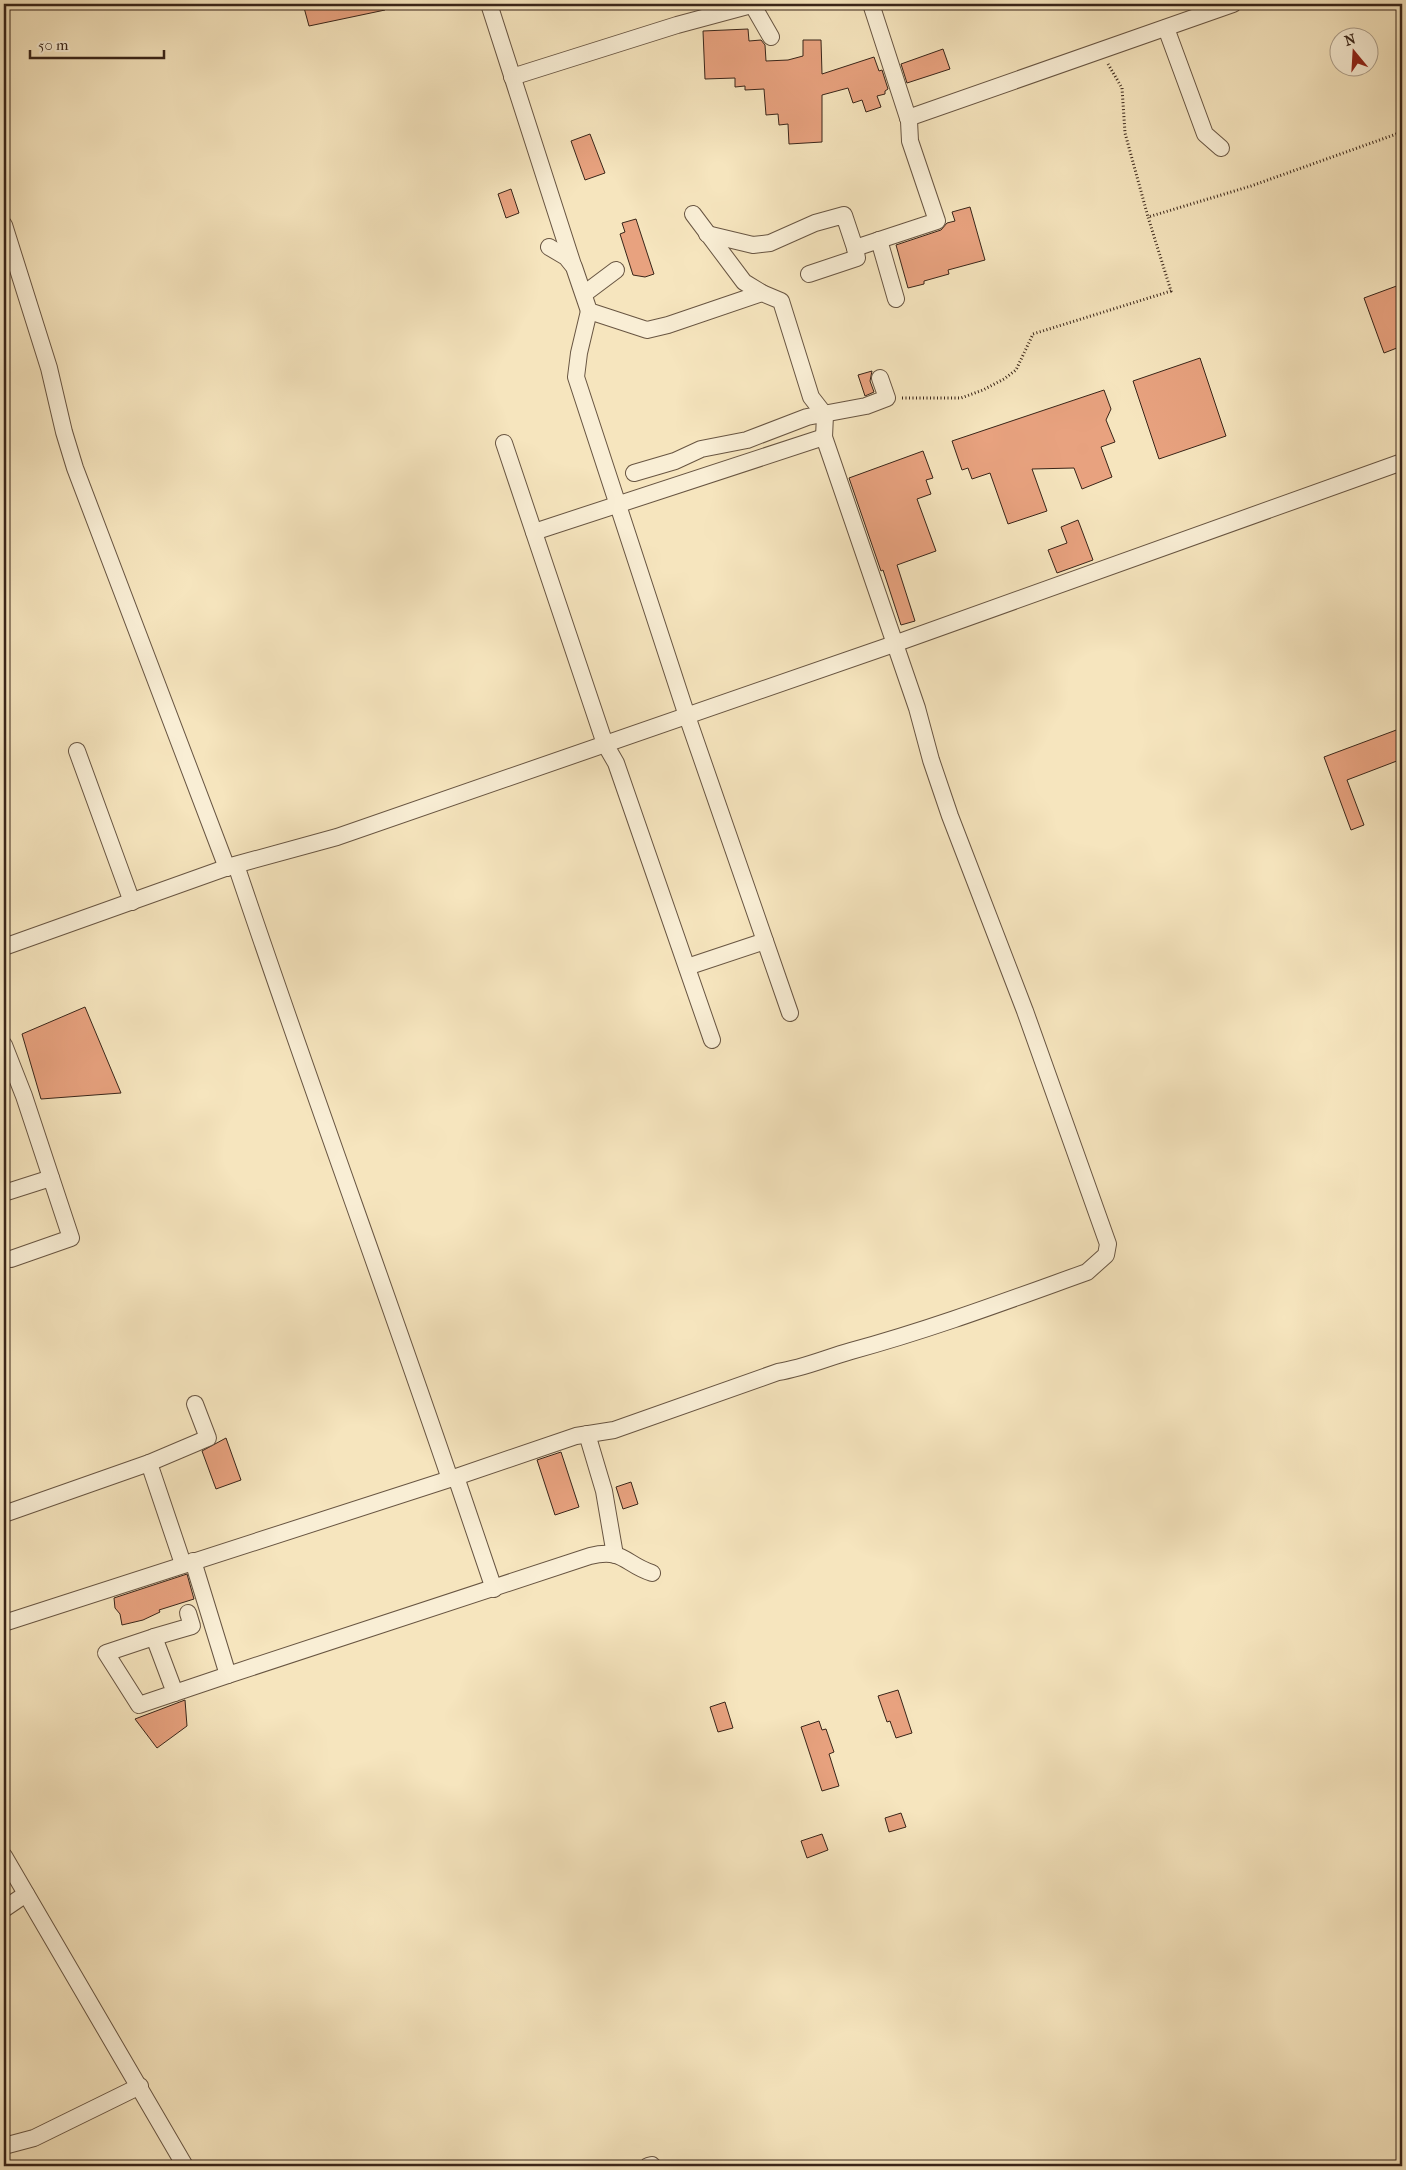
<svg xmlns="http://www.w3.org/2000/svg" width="1406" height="2170" font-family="'IM FELL French Canon',serif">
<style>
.building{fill:#e8a27f;stroke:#392519}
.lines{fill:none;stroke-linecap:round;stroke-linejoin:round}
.street-casing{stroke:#685542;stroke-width:18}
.path{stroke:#392519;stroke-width:3;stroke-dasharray:1 2.5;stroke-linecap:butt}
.street{stroke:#f9eed5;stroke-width:16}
</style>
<rect width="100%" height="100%" fill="#f6e5be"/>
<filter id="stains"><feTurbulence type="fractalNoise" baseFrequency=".004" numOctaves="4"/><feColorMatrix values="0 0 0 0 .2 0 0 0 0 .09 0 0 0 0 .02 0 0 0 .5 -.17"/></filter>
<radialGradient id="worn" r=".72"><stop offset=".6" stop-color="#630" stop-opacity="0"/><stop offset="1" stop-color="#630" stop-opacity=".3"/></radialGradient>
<g class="building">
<path d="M303,4H385V10L309,26Z"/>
<path d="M748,29L749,41L761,40L765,45L766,61L788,60L803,56V40H821L822,74L874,57L879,71L882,70L888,89L885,91V94L877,96L881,107L866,112L862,100L853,103L848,88L822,95V142L789,144L788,124L779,125L778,114L766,115L764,89L745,90V86L735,87V78L705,79L703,31Z"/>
<path d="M943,49L950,69L907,83L901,64Z"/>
<path d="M590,134L605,173L585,180L571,141Z"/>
<path d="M511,189L519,213L506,218L498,194Z"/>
<path d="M970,207L985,260L948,270L949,274L924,281V284L908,288L896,245L941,230L947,223L955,221L952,212Z"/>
<path d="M636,219L654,274L645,277L633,275L620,234L625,232L622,223Z"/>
<path d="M1402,284V346L1384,353L1364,298Z"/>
<path d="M1200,358L1226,436L1159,459L1133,381Z"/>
<path d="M872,371L870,381L874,392L865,396L858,375Z"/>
<path d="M1104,390L1111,409L1106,420L1115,442L1101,447L1112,477L1082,489L1074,468L1032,469L1047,511L1008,524L990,473L972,479L968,468L962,470L952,441Z"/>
<path d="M923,451L933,478L926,480L931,494L917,499L936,551L897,565L915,621L901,625L883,570L881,571L849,478Z"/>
<path d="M1078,520L1093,560L1057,573L1048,550L1067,543L1061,527Z"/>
<path d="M1399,729L1402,737V759L1347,780L1364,825L1351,830L1324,757Z"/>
<path d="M85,1007L121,1093L41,1099L22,1034Z"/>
<path d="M226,1438L241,1480L216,1489L202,1451Z"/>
<path d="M561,1452L579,1507L555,1515L537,1460Z"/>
<path d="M631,1482L638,1504L623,1509L616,1487Z"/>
<path d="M187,1574L194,1599L159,1610L160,1612L143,1620L122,1625L120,1614L115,1608L114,1598Z"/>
<path d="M898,1690L912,1733L896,1738L890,1721L887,1722L878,1696Z"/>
<path d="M185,1700L187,1726L157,1748L135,1719Z"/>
<path d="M725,1702L733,1728L718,1732L710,1707Z"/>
<path d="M819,1721L822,1730L826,1729L834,1752L829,1754L839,1786L822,1791L801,1727Z"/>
<path d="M901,1813L906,1827L889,1832L885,1818Z"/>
<path d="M822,1834L828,1850L807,1858L801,1841Z"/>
</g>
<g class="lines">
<defs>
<g id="street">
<path d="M489,4L573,265"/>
<path d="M752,4L771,37"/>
<path d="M1166,28L1205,134L1221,148"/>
<path d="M512,77L677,25L755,4"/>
<path d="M908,118L1233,4"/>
<path d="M693,214L744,282L762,293"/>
<path d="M4,225L49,368L64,432L75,468L227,868"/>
<path d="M707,234L753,245L770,243L815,223L844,215L855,248L937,221L910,141L909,121L871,4"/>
<path d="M879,240L896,299"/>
<path d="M809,274L857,258L855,248"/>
<path d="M584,294L616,270"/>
<path d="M589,311L579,353L576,377L687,716L790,1013"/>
<path d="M504,443L605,744L616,763L712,1040"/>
<path d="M634,473L675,461L701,449L747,440L807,417L866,406L887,398L880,378"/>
<path d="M534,532L824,437"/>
<path d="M77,751L132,902"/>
<path d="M236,865C305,1071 380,1274 450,1479"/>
<path d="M4,947L231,866L337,837L894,644L1402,462"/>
<path d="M687,967L765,941"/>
<path d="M4,1045L24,1096L71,1238L11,1259"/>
<path d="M4,1193L51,1178"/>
<path d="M587,1434L604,1491L615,1555"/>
<path d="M149,1463L208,1438L195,1404"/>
<path d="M456,1477L494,1589"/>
<path d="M4,1514L149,1463L183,1564"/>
<path d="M193,1561L228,1675L590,1556C624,1548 624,1564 652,1573"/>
<path d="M4,1623L456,1477L576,1436L614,1430L778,1372C804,1368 826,1358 851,1351C932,1329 1009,1300 1087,1272L1106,1255L1108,1244L1025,1011L950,816L931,760L917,708L824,437L825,415L811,397L781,301L762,293L668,325L647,330L589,311L574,267L566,257L549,247"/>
<path d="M154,1637L192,1626L188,1613"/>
<path d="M175,1693L154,1637L106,1653L139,1705L228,1675"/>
<path d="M4,1856L185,2166"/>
<path d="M4,1909L26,1894"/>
<path d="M4,2146L34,2138L140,2086"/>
<path d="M648,2166L652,2165"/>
</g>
</defs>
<use href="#street" class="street-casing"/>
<g class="path">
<path d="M1108,64L1122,88L1125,133L1148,217"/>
<path d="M902,398H961L983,390L1004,379L1016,370L1033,334L1171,291L1148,217L1251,186L1402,132"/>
</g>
<use href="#street" class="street"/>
</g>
<rect width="1406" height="2170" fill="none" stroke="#f6e5be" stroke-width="20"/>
<rect x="5" y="5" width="1396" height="2160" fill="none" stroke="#392519" stroke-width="2.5"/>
<rect x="10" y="10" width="1386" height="2150" fill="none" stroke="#392519"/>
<g transform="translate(1354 52) rotate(342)"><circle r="24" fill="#f9eed5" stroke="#ac9e8a"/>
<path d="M0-4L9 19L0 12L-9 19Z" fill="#8f2418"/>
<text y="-8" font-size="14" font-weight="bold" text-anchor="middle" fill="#392519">N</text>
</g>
<path d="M30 50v8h134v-8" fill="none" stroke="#392519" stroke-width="2.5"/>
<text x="38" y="50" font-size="15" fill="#392519" stroke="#f9eed5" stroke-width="4" paint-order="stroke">50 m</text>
<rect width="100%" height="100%" filter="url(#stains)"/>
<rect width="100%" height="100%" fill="url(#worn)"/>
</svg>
